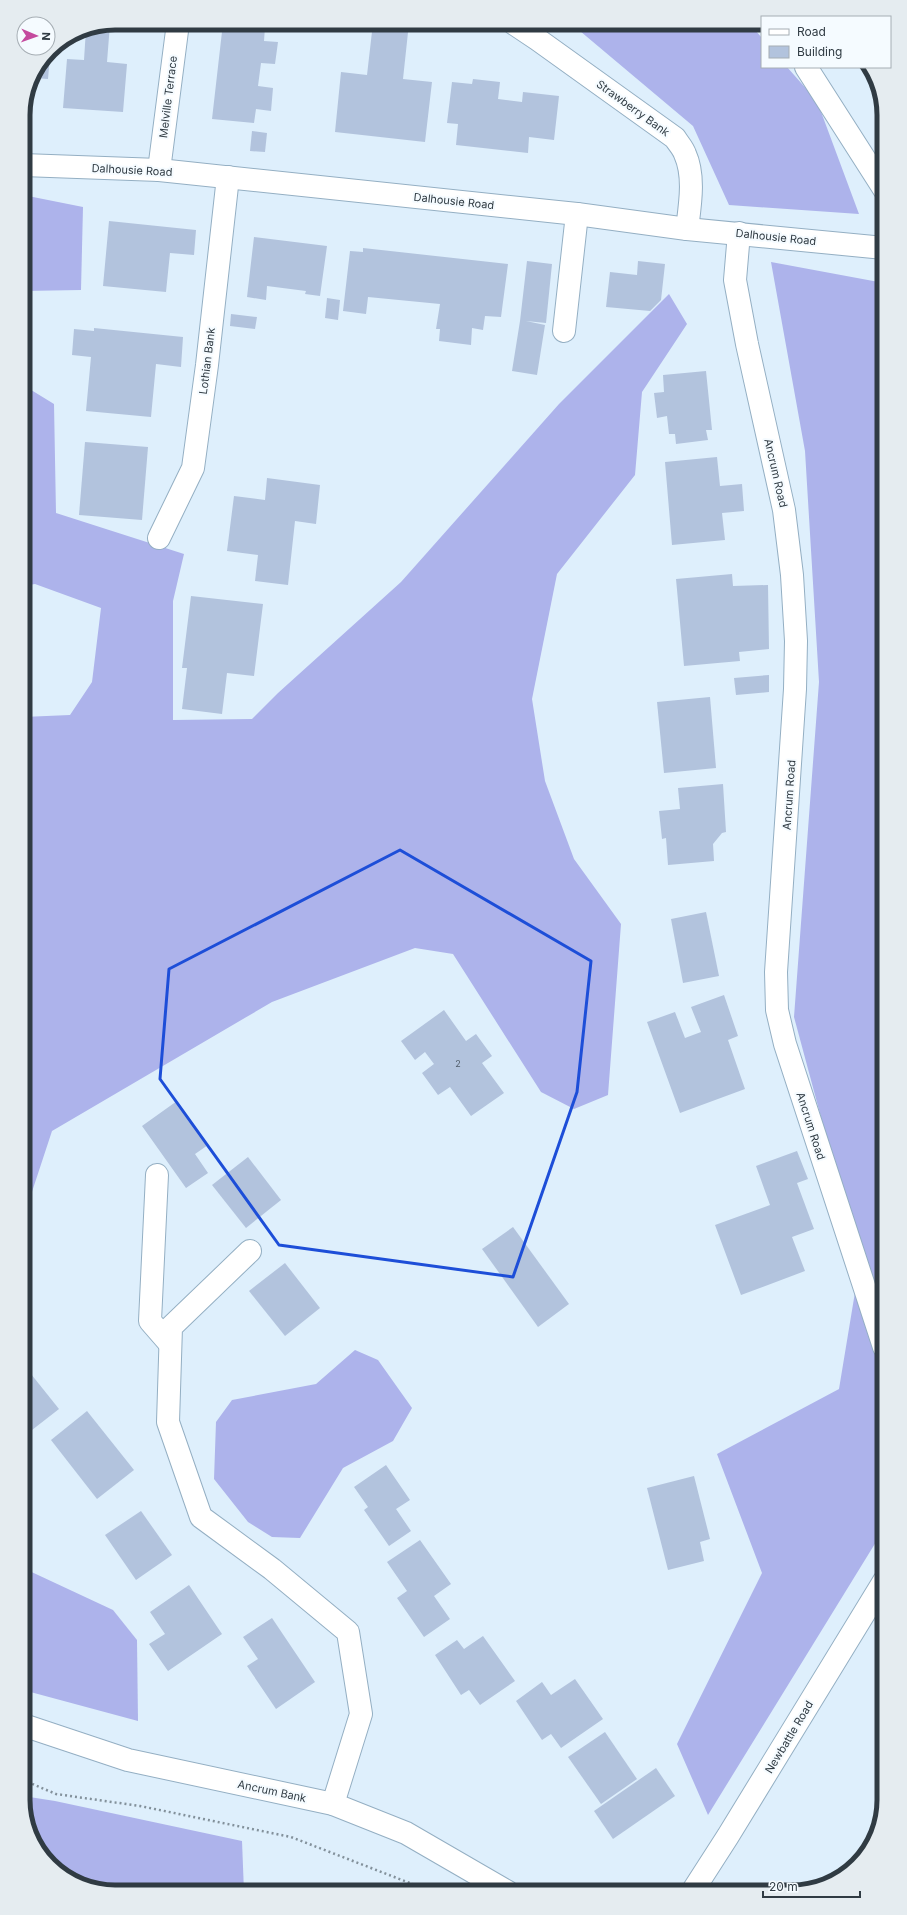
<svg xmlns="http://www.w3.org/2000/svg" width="907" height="1915" font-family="Inter,sans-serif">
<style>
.forest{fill:#adb3eb}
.building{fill:#b2c3dd}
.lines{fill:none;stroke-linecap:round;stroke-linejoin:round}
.minor-casing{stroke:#94afc3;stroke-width:24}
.major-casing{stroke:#94afc3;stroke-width:24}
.path{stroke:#83919b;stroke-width:2.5;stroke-dasharray:2 3;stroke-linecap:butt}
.minor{stroke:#fff;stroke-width:22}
.major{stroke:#fff;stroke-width:22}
.marked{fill:none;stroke:#1d4ed8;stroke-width:3;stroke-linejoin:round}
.labels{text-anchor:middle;stroke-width:4;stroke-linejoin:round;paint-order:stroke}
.number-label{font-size:9px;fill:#505d6a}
.street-label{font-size:11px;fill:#303b43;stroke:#f5fbff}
.rim{fill:none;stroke:#303b43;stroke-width:5}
</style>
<rect width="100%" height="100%" fill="#deeffc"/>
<g class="forest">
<path d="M584,23H749L762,38V67H787L817,101L859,214L729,205L693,126L580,31Z"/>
<path d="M23,195L83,207L81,290L23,291Z"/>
<path d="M771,262L884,283V1529L708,1815L677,1744L762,1573L717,1454L839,1389L860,1262L794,1017L819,682L805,451Z"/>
<path d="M669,294L687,324L642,392L635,475L557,574L532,699L545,781L574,859L621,924L608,1095L574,1109L541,1092L453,954L415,948L272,1002L52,1131L26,1210H23V717L70,715L92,682L101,608L35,584L23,586V385L54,404L56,513L184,554L173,601V720L252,719L278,693L401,582L559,404Z"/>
<path d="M355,1350L378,1360L412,1408L393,1441L343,1468L300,1538L272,1537L248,1522L214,1479L216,1422L232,1400L316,1384Z"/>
<path d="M23,1568L113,1610L137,1640L138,1721L23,1690Z"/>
<path d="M23,1796L55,1801L242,1841L244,1892H109L64,1876L30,1835Z"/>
</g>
<g class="building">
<path d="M223,23L265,27L264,41L278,42L275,64L261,63L258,86L273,88L271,111L256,109L254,123L212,119Z"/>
<path d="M373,23H409L403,79L432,82L425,142L335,132L341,72L367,75Z"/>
<path d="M110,24L107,62L127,64L123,112L63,108L67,59L84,60L86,29Z"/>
<path d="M46,55L50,56L48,79L34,78L35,73Z"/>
<path d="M32,77V103H24L30,79Z"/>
<path d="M473,79L500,82L498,99L522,102L523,92L559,96L554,140L529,137L528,153L456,145L458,124L447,123L452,82L472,84Z"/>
<path d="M252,131L267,133L265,152L250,151Z"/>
<path d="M109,221L196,230L194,255L170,253L166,292L103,286Z"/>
<path d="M254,237L327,246L320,296L305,294L306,291L267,286L266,300L247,297Z"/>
<path d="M363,248L508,264L501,317L485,316L483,330L472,328L471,345L439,341L440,329H436L440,304L368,297L366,314L343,311L350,251L363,252Z"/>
<path d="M527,261L552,264L546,323L526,321L545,325L537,375L512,371L520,321Z"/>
<path d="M638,261L665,264L661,300L650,311L606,307L610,272L637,275Z"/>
<path d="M327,298L340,300L338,320L325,318Z"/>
<path d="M231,314L257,317L255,329L230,326Z"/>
<path d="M94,328L183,337L181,367L156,364L151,417L86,411L91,357L72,355L74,329L94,331Z"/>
<path d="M706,371L712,430H706L708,440L676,444L675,434H669L667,416L657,418L654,393L664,392L663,375Z"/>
<path d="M85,442L148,447L142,520L79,515Z"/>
<path d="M717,457L720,486L742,484L744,511L722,513L725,540L672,545L665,462Z"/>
<path d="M267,478L320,485L316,524L295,521L288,585L255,581L258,555L227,551L234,496L265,500Z"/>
<path d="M732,574L733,586L768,585L769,649L739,652L740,661L684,666L676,579Z"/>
<path d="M191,596L263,604L254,676L227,673L222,714L182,709L187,668H182Z"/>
<path d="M769,675V692L736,695L734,678Z"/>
<path d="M710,697L716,768L664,773L657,702Z"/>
<path d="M723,784L726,832L722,833L713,844L714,861L668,865L666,838L662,839L659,811L680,809L678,788Z"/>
<path d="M706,912L719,976L683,983L671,919Z"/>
<path d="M724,995L738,1036L728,1040L745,1089L680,1113L647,1022L675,1012L685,1038L701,1032L691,1007Z"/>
<path d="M444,1010L466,1041L476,1034L492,1056L482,1063L504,1093L471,1116L450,1087L438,1095L422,1073L434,1064L425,1052L415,1060L401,1041Z"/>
<path d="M177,1101L208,1145L195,1154L208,1173L186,1188L142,1126Z"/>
<path d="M797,1151L808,1179L797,1183L814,1229L792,1237L805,1271L741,1295L715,1225L770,1205L756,1166Z"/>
<path d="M248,1157L281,1200L246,1228L212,1185Z"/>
<path d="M513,1227L569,1304L538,1327L482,1249Z"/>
<path d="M285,1263L320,1308L285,1336L249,1291Z"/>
<path d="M23,1312L30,1321L23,1327Z"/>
<path d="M23,1364L59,1409L23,1437Z"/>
<path d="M87,1411L134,1470L97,1499L51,1440Z"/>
<path d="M386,1465L410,1500L396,1509L411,1531L389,1546L364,1510L368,1507L354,1487Z"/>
<path d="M694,1476L710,1539L700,1542L704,1561L668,1570L647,1488Z"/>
<path d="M141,1511L172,1555L136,1580L105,1535Z"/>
<path d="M420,1540L451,1584L434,1596L450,1619L424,1637L397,1598L407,1591L387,1562Z"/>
<path d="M189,1585L222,1634L168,1671L149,1644L165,1634L150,1612Z"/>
<path d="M272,1618L315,1682L276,1709L247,1666L258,1659L243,1637Z"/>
<path d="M483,1636L515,1681L480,1705L469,1690L461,1695L435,1655L457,1640L464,1649Z"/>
<path d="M575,1679L603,1719L561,1748L551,1734L542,1740L516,1701L542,1682L551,1695Z"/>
<path d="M605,1732L637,1779L601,1804L568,1757Z"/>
<path d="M656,1768L675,1796L613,1839L594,1811Z"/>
</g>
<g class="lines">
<defs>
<g id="minor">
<path d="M513,23L537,39L675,138C678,143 683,148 685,154C695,176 690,205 687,229"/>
<path d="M806,67L884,189"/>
<path d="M159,170L178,23"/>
<path d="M739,233L735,280L747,344L784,510L792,575L796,641L795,689L776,972L777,1010L785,1044L884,1347"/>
<path d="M564,331L577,214"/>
<path d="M159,538L193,468L207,365L228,177"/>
<path d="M157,1175L150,1321L170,1344"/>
<path d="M250,1251L171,1327L168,1422L201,1517L272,1569L348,1632L361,1714L333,1804"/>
<path d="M23,1725L128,1760L333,1804L406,1833L508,1892"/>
</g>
<g id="major">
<path d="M23,165L159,170L577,214L687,229L884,248"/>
<path d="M692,1892L728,1836L884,1581"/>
</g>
</defs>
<use href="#minor" class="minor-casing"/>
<use href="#major" class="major-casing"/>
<path class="path" d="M23,1780L56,1794L140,1806L291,1837L433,1892"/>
<use href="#minor" class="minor"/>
<use href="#major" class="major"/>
</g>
<path class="marked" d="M400,850L591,961L577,1092L513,1277L279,1245L160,1079L169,969Z"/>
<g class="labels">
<g class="number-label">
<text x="458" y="1067">2</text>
</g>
<g class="street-label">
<text transform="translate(168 97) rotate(-83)" y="4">Melville Terrace</text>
<text transform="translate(633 108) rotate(36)" y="4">Strawberry Bank</text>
<text transform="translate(132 170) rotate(3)" y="4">Dalhousie Road</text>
<text transform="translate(454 201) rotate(6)" y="4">Dalhousie Road</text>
<text transform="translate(776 237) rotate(6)" y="4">Dalhousie Road</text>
<text transform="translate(207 361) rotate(-83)" y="4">Lothian Bank</text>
<text transform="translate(776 473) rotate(77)" y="4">Ancrum Road</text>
<text transform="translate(789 795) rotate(-86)" y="4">Ancrum Road</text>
<text transform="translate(811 1126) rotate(72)" y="4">Ancrum Road</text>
<text transform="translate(789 1737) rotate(-59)" y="4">Newbattle Road</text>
<text transform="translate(272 1791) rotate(12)" y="4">Ancrum Bank</text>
</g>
</g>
<path d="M0 0H907V1915H0ZM115 30H792A85 85 0 0 1 877 115V1800A85 85 0 0 1 792 1885H115A85 85 0 0 1 30 1800V115A85 85 0 0 1 115 30Z" fill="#e5ecf0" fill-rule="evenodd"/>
<path class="rim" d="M115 30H792A85 85 0 0 1 877 115V1800A85 85 0 0 1 792 1885H115A85 85 0 0 1 30 1800V115A85 85 0 0 1 115 30Z"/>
<rect x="761" y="16" width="130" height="52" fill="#f5fbff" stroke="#a6aeb4"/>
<rect x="769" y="29" width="20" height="6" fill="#ffffff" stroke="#a6aeb4"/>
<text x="797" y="36" font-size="12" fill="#303b43">Road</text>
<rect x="769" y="46" width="20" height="12" fill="#b2c3dd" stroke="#a6aeb4"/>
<text x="797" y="56" font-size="12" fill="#303b43">Building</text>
<g transform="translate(36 36) rotate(92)"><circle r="19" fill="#f5fbff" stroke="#a6aeb4"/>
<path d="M0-3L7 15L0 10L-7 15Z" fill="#c44a9e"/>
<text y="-6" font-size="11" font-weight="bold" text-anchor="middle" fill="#303b43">N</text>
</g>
<path d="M763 1891v6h97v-6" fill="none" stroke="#303b43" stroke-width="2"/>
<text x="769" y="1891" font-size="12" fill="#303b43" stroke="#f5fbff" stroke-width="3" paint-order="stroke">20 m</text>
</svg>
